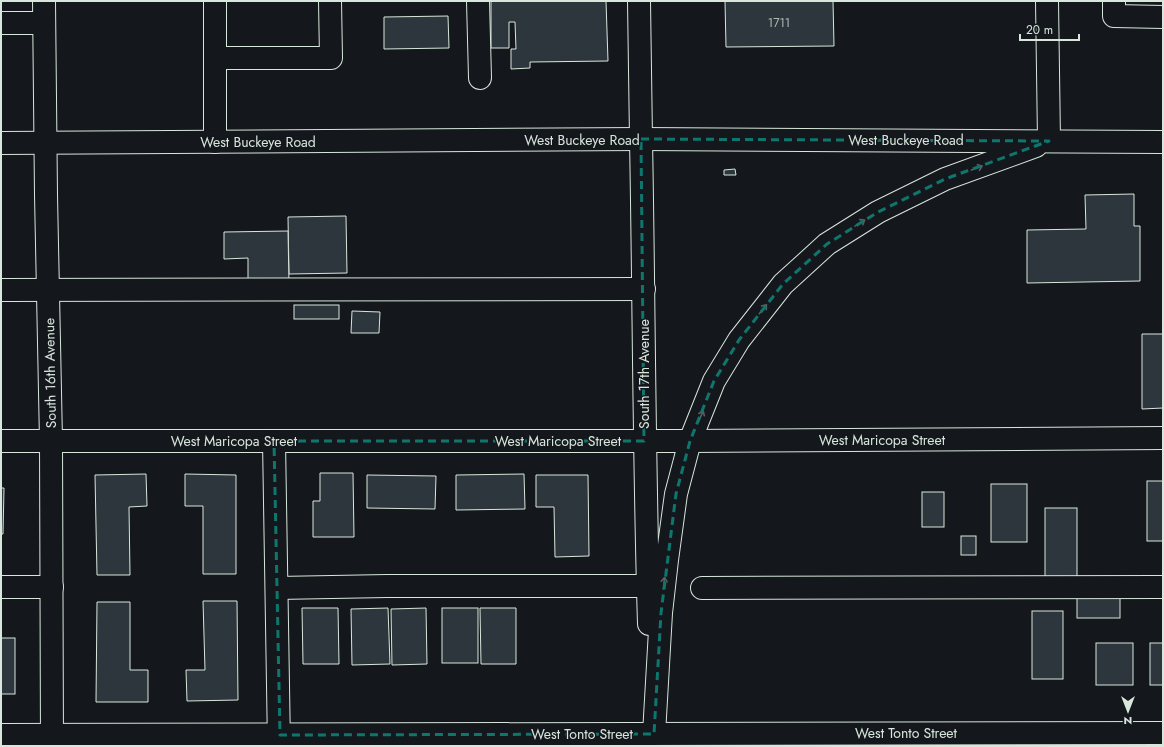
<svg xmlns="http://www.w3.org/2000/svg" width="1164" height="747" font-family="Jost,sans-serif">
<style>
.building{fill:#2c363c;stroke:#d8e6dc}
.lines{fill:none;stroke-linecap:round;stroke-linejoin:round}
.minor-casing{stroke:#d8e6dc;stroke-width:24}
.major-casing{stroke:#d8e6dc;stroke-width:24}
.minor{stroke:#14181c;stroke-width:22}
.major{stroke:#14181c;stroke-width:22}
.oneway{stroke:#59605f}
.marked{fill:none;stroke:#0f766e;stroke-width:3;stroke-dasharray:8 5;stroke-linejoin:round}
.labels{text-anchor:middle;stroke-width:3;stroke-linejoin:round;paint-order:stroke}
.number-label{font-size:12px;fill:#adbab4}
.street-label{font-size:14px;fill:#d8e6dc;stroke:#14181c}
</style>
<rect width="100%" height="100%" fill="#14181c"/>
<g class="building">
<path d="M491,1H606L608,61L530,62V68L511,69V49H516L515,22H509V48H491Z"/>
<path d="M725,1H833L834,46L726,47Z"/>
<path d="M448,16L449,48L384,49V17Z"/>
<path d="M735,169L736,175H724V170Z"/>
<path d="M1134,194V226H1140V281L1027,283V230L1086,229L1085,195Z"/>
<path d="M346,216L347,273L289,274L288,217Z"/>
<path d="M288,231L289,284L248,285V258L224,259V232Z"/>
<rect x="294" y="305" width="45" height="14"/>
<path d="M352,311L380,312L379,333H351Z"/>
<path d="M1142,334H1163V408L1142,409Z"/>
<path d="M320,473H353L354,537H313V501H320Z"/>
<path d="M146,474L147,506L129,507L130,575H97L95,475Z"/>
<path d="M185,474L236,475V574H203V506H185Z"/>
<path d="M524,474L525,509L456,510V475Z"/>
<path d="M367,475L436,476L435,509L367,508Z"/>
<path d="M536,475H588L589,556L555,557L554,507H536Z"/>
<rect x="1147" y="481" width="16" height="60"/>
<rect x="991" y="484" width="36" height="58"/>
<path d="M1,488H4L3,534H1Z"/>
<rect x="922" y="492" width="22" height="35"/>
<rect x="1045" y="508" width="32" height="69"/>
<rect x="961" y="536" width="15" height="19"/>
<rect x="1077" y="592" width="43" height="26"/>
<path d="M203,601H237L238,700L187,701L186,670H205Z"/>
<path d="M97,602H130V670H148V702H96Z"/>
<path d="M302,608H338L339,664H303Z"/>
<path d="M388,608L390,664L352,665L351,609Z"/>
<path d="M426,608L427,664L392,665L391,609Z"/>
<rect x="442" y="608" width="36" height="55"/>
<path d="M480,608H516V664H481Z"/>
<rect x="1032" y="611" width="31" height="68"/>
<rect x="1" y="638" width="14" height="56"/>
<rect x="1096" y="643" width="37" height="42"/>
<rect x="1150" y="643" width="13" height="42"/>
</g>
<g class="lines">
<defs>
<g id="minor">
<path d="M44,1L46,195L51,441L52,746"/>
<path d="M215,1V142"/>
<path d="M478,1L480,78"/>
<path d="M639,1L641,139"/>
<path d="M1047,1L1049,141"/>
<path d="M1114,1V16L1163,17"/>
<path d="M1,23H44"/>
<path d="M215,58H331L330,1"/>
<path d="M1,290L644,289"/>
<path d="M1,441H690L1163,438"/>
<path d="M274,441L279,746"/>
<path d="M1,587H52"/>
<path d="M277,588L387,586H647"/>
<path d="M702,588L1163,587"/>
<path d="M1,735L1163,733"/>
</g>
<g id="major">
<path d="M641,139C644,301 644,462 649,624"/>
<path d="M1,143L641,139L1163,142"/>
<path d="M654,734L661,613L667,560L676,494L690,441L714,381L739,340L783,284L827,244L878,212L945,179L1036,146"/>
</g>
</defs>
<use href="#minor" class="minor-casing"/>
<use href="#major" class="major-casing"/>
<use href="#minor" class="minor"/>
<use href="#major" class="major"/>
</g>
<defs><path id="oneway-shaft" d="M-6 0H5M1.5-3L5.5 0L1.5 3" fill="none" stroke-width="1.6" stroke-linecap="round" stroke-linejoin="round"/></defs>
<g class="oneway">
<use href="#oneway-shaft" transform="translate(977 168) rotate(-20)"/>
<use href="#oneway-shaft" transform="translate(860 223) rotate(-32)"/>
<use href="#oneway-shaft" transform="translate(763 309) rotate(-52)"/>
<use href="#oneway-shaft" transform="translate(701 416) rotate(-67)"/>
<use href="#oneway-shaft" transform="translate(664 583) rotate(-84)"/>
</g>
<path class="marked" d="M641,139L1049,141L945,179L878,212L827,244L783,284L739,340L714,381L690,441L676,494L661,613L654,734L280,735L274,441H644Z"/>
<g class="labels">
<g class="number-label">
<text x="779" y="27">1711</text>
</g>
<g class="street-label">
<text x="582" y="145">West Buckeye Road</text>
<text x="906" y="145">West Buckeye Road</text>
<text x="258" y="147">West Buckeye Road</text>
<text transform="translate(50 373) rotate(-91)" y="5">South 16th Avenue</text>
<text transform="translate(644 374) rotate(-90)" y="5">South 17th Avenue</text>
<text x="882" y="445">West Maricopa Street</text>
<text x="234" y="446">West Maricopa Street</text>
<text x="558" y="446">West Maricopa Street</text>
<text x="906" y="738">West Tonto Street</text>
<text x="582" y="739">West Tonto Street</text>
</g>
</g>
<rect width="1164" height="747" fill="none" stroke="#d8e6dc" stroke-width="4"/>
<g transform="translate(1128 711) rotate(180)" stroke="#14181c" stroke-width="3" paint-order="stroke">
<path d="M0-3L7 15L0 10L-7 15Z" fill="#d8e6dc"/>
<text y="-6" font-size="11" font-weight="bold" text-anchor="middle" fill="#d8e6dc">N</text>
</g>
<path d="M1020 34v6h59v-6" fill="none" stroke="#d8e6dc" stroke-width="2"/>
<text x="1026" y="34" font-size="12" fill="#d8e6dc" stroke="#14181c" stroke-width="3" paint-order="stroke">20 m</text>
</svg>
